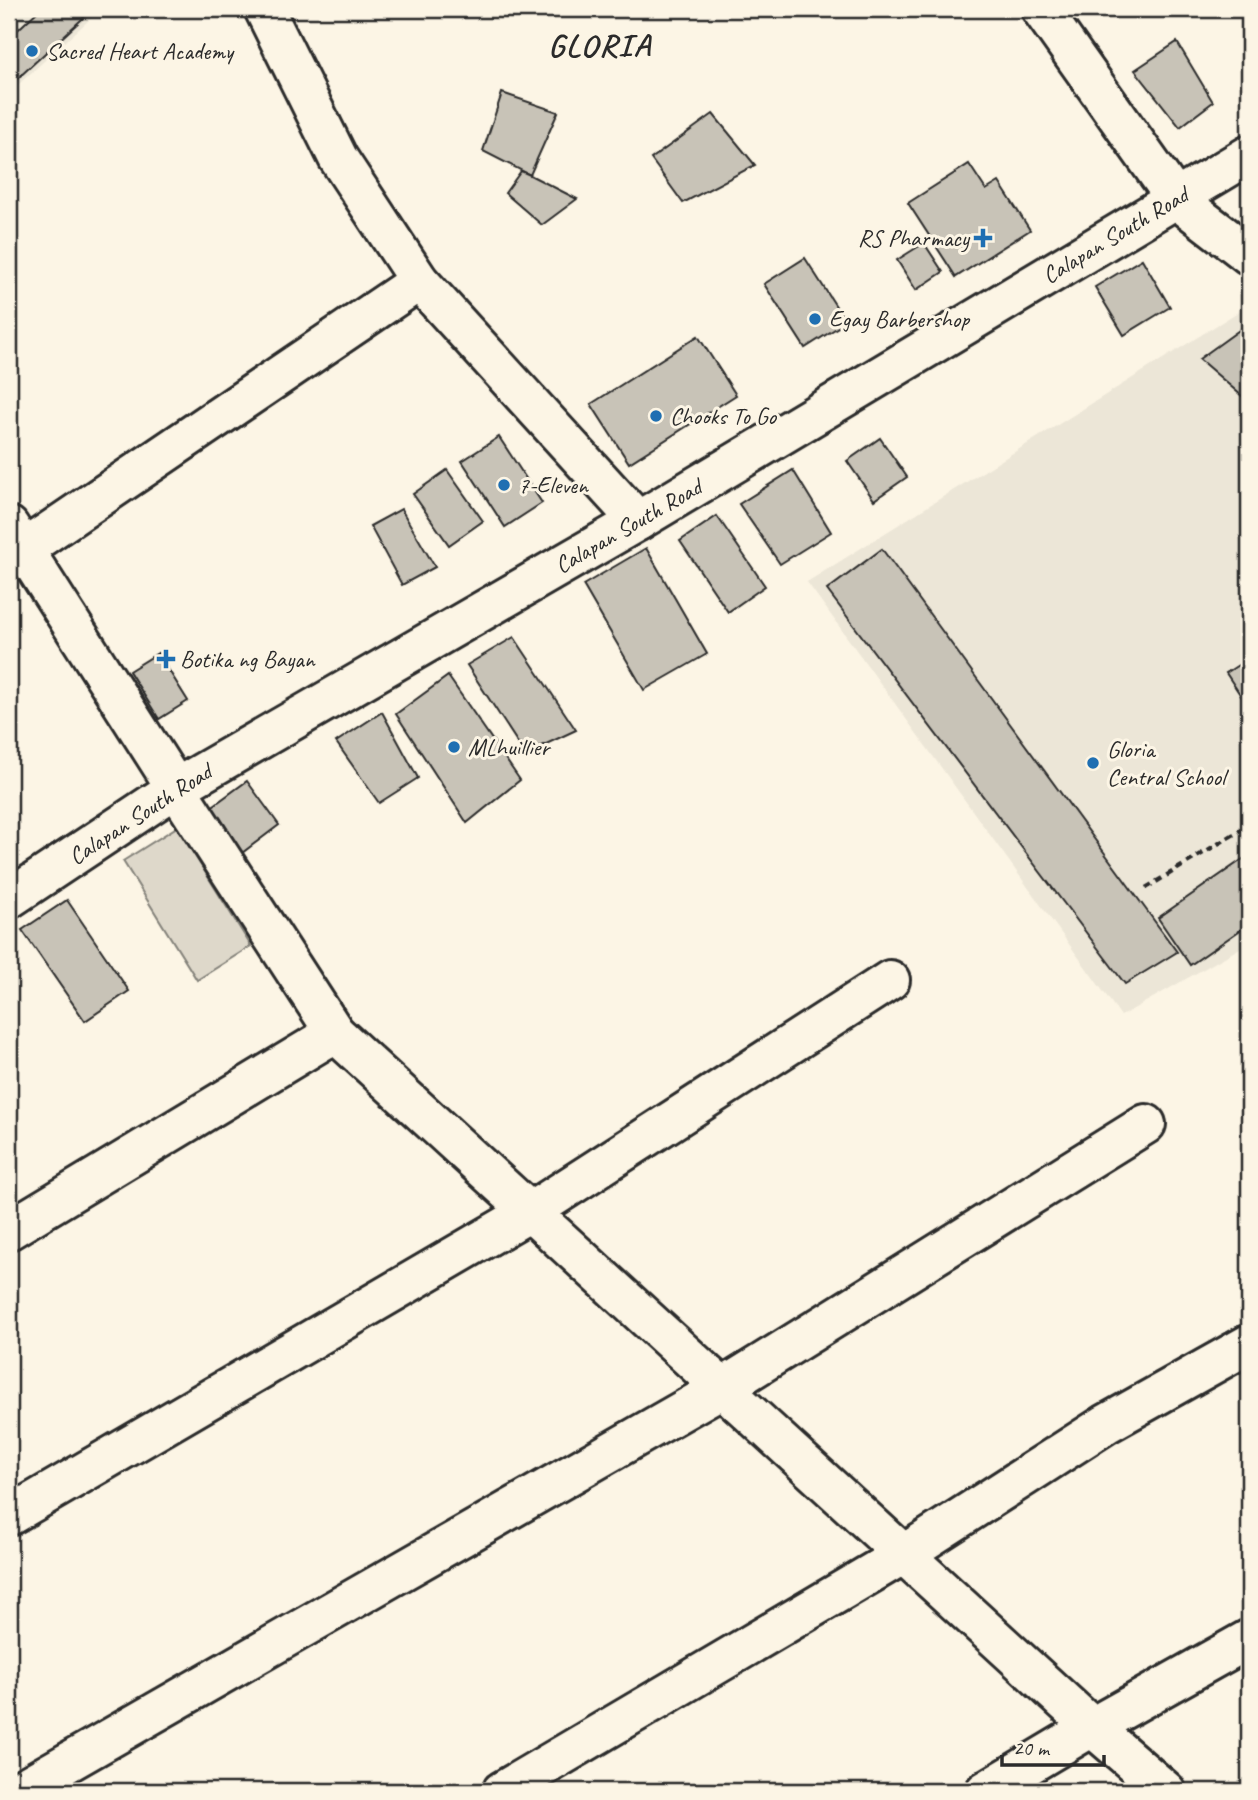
<svg xmlns="http://www.w3.org/2000/svg" width="1258" height="1800" font-family="Caveat,sans-serif">
<style>
.built{fill:#ece6d7}
.green{fill:#ded8ca;stroke:#84827a;stroke-width:2}
.building{fill:#c8c3b7;stroke:#2b2b2b;stroke-width:2}
.lines{fill:none;stroke-linecap:round;stroke-linejoin:round}
.minor-casing{stroke:#2b2b2b;stroke-width:44}
.major-casing{stroke:#2b2b2b;stroke-width:44}
.highway-casing{stroke:#2b2b2b;stroke-width:44}
.path{stroke:#2b2b2b;stroke-width:4.5;stroke-dasharray:7 5;stroke-linecap:butt}
.minor{stroke:#fcf5e5;stroke-width:38}
.major{stroke:#fcf5e5;stroke-width:38}
.highway{stroke:#fcf5e5;stroke-width:38}
.poi-dot{fill:#1f6fb2;stroke:#fcf5e5;stroke-width:2.5}
.labels{text-anchor:middle;stroke-width:6;stroke-linejoin:round;paint-order:stroke}
.poi-label{font-size:24px;fill:#2b2b2b;stroke:#fcf5e5;text-anchor:start}
.street-label{font-size:24px;fill:#2b2b2b;stroke:#fcf5e5}
.district-label{font-size:32px;font-weight:bold;letter-spacing:2px;fill:#2b2b2b;stroke:#fcf5e5}
</style>
<rect width="100%" height="100%" fill="#fcf5e5"/>
<filter id="ink" filterUnits="userSpaceOnUse"><feTurbulence type="fractalNoise" baseFrequency=".0143" numOctaves="2"/><feDisplacementMap in="SourceGraphic" scale="14" xChannelSelector="R" yChannelSelector="G"/><feConvolveMatrix kernelMatrix="1 2 1 2 8 2 1 2 1" color-interpolation-filters="sRGB"/></filter>
<g filter="url(#ink)">
<g class="built">
<path d="M9,9H101L9,93Z"/>
<path d="M1249,305V943L1121,1016L807,582Z"/>
</g>
<path class="green" d="M177,827L251,946L197,980L123,861Z"/>
<g class="building">
<path d="M40,9H93L17,79L9,69V38Z"/>
<path d="M1177,42L1213,102L1180,127L1135,70Z"/>
<path d="M502,93L558,112L530,175L483,151Z"/>
<path d="M713,114L755,165L683,203L651,159Z"/>
<path d="M969,164L986,190L999,182L1030,230L956,277L908,203Z"/>
<path d="M521,171L530,175L577,199L542,225L505,193Z"/>
<path d="M924,243L943,272L916,290L897,260Z"/>
<path d="M805,258L846,322L805,348L764,284Z"/>
<path d="M1142,259L1170,307L1124,335L1095,287Z"/>
<path d="M1249,323V402L1199,359Z"/>
<path d="M698,336L736,395L629,463L591,404Z"/>
<path d="M499,437L542,503L505,527L462,461Z"/>
<path d="M880,438L907,477L874,500L847,461Z"/>
<path d="M447,470L483,521L449,545L413,494Z"/>
<path d="M793,470L831,532L780,564L739,504Z"/>
<path d="M401,509L435,567L402,585L370,526Z"/>
<path d="M717,516L765,586L728,612L680,541Z"/>
<path d="M646,548L707,654L644,690L583,585Z"/>
<path d="M882,549L1150,915L1177,952L1125,984L827,590Z"/>
<path d="M514,637L576,730L525,754L467,665Z"/>
<path d="M158,653L188,701L159,719L129,671Z"/>
<path d="M1249,658V708L1226,673Z"/>
<path d="M448,676L520,780L467,823L396,714Z"/>
<path d="M382,712L418,778L379,803L336,742Z"/>
<path d="M247,781L279,825L242,853L210,808Z"/>
<path d="M1249,855V924L1190,965L1158,918Z"/>
<path d="M67,900L129,991L85,1021L22,930Z"/>
</g>
<g class="lines">
<defs>
<g id="minor">
<path d="M264,9L338,158L419,281L638,521"/>
<path d="M1041,9L1175,198"/>
<path d="M9,526L176,788L335,1033L1092,1727L1166,1791"/>
<path d="M9,559L419,281"/>
<path d="M9,1230L335,1033"/>
<path d="M9,1516L530,1212L890,980"/>
<path d="M18,1791L722,1388L1146,1124"/>
<path d="M502,1791L904,1554L1106,1424L1249,1344"/>
<path d="M985,1791L1092,1727L1249,1639"/>
</g>
<path id="major" d="M1175,198L1249,255"/>
<path id="highway" d="M9,899L176,788L638,521L1249,155"/>
</defs>
<use href="#minor" class="minor-casing"/>
<use href="#major" class="major-casing"/>
<use href="#highway" class="highway-casing"/>
<path class="path" d="M1146,888L1249,825"/>
<use href="#minor" class="minor"/>
<use href="#major" class="major"/>
<use href="#highway" class="highway"/>
</g>
</g>
<g class="poi-dot">
<circle cx="32" cy="51" r="7"/>
<path d="M979.5 227.5h7v7h7v7h-7v7h-7v-7h-7v-7h7z"/>
<circle cx="815" cy="319" r="7"/>
<circle cx="656" cy="416" r="7"/>
<circle cx="504" cy="485" r="7"/>
<path d="M162.5 648.5h7v7h7v7h-7v7h-7v-7h-7v-7h7z"/>
<circle cx="454" cy="747" r="7"/>
<circle cx="1093" cy="763" r="7"/>
</g>
<g class="labels">
<g class="poi-label">
<text x="46" y="59">Sacred Heart Academy</text>
<text x="969" y="246" text-anchor="end">RS Pharmacy</text>
<text x="829" y="327">Egay Barbershop</text>
<text x="670" y="424">Chooks To Go</text>
<text x="518" y="493">7-Eleven</text>
<text x="180" y="667">Botika ng Bayan</text>
<text x="468" y="755">MLhuillier</text>
<text x="1107" y="757">Gloria<tspan x="1107" dy="28">Central School</tspan></text>
</g>
<g class="street-label">
<text transform="translate(1115 235) rotate(-31)" y="8">Calapan South Road</text>
<text transform="translate(628 526) rotate(-30)" y="8">Calapan South Road</text>
<text transform="translate(140 814) rotate(-33)" y="8">Calapan South Road</text>
</g>
<g class="district-label">
<text x="600" y="56">GLORIA</text>
</g>
</g>
<rect width="1258" height="1800" fill="none" stroke="#fcf5e5" stroke-width="35"/>
<rect x="18" y="18" width="1223" height="1765" fill="none" stroke="#2b2b2b" stroke-width="2.5" filter="url(#ink)"/>
<path d="M1002 1755v10h102v-10" fill="none" stroke="#2b2b2b" stroke-width="3.5"/>
<text x="1013" y="1755" font-size="21" fill="#2b2b2b" stroke="#fcf5e5" stroke-width="5" paint-order="stroke">20 m</text>
</svg>
